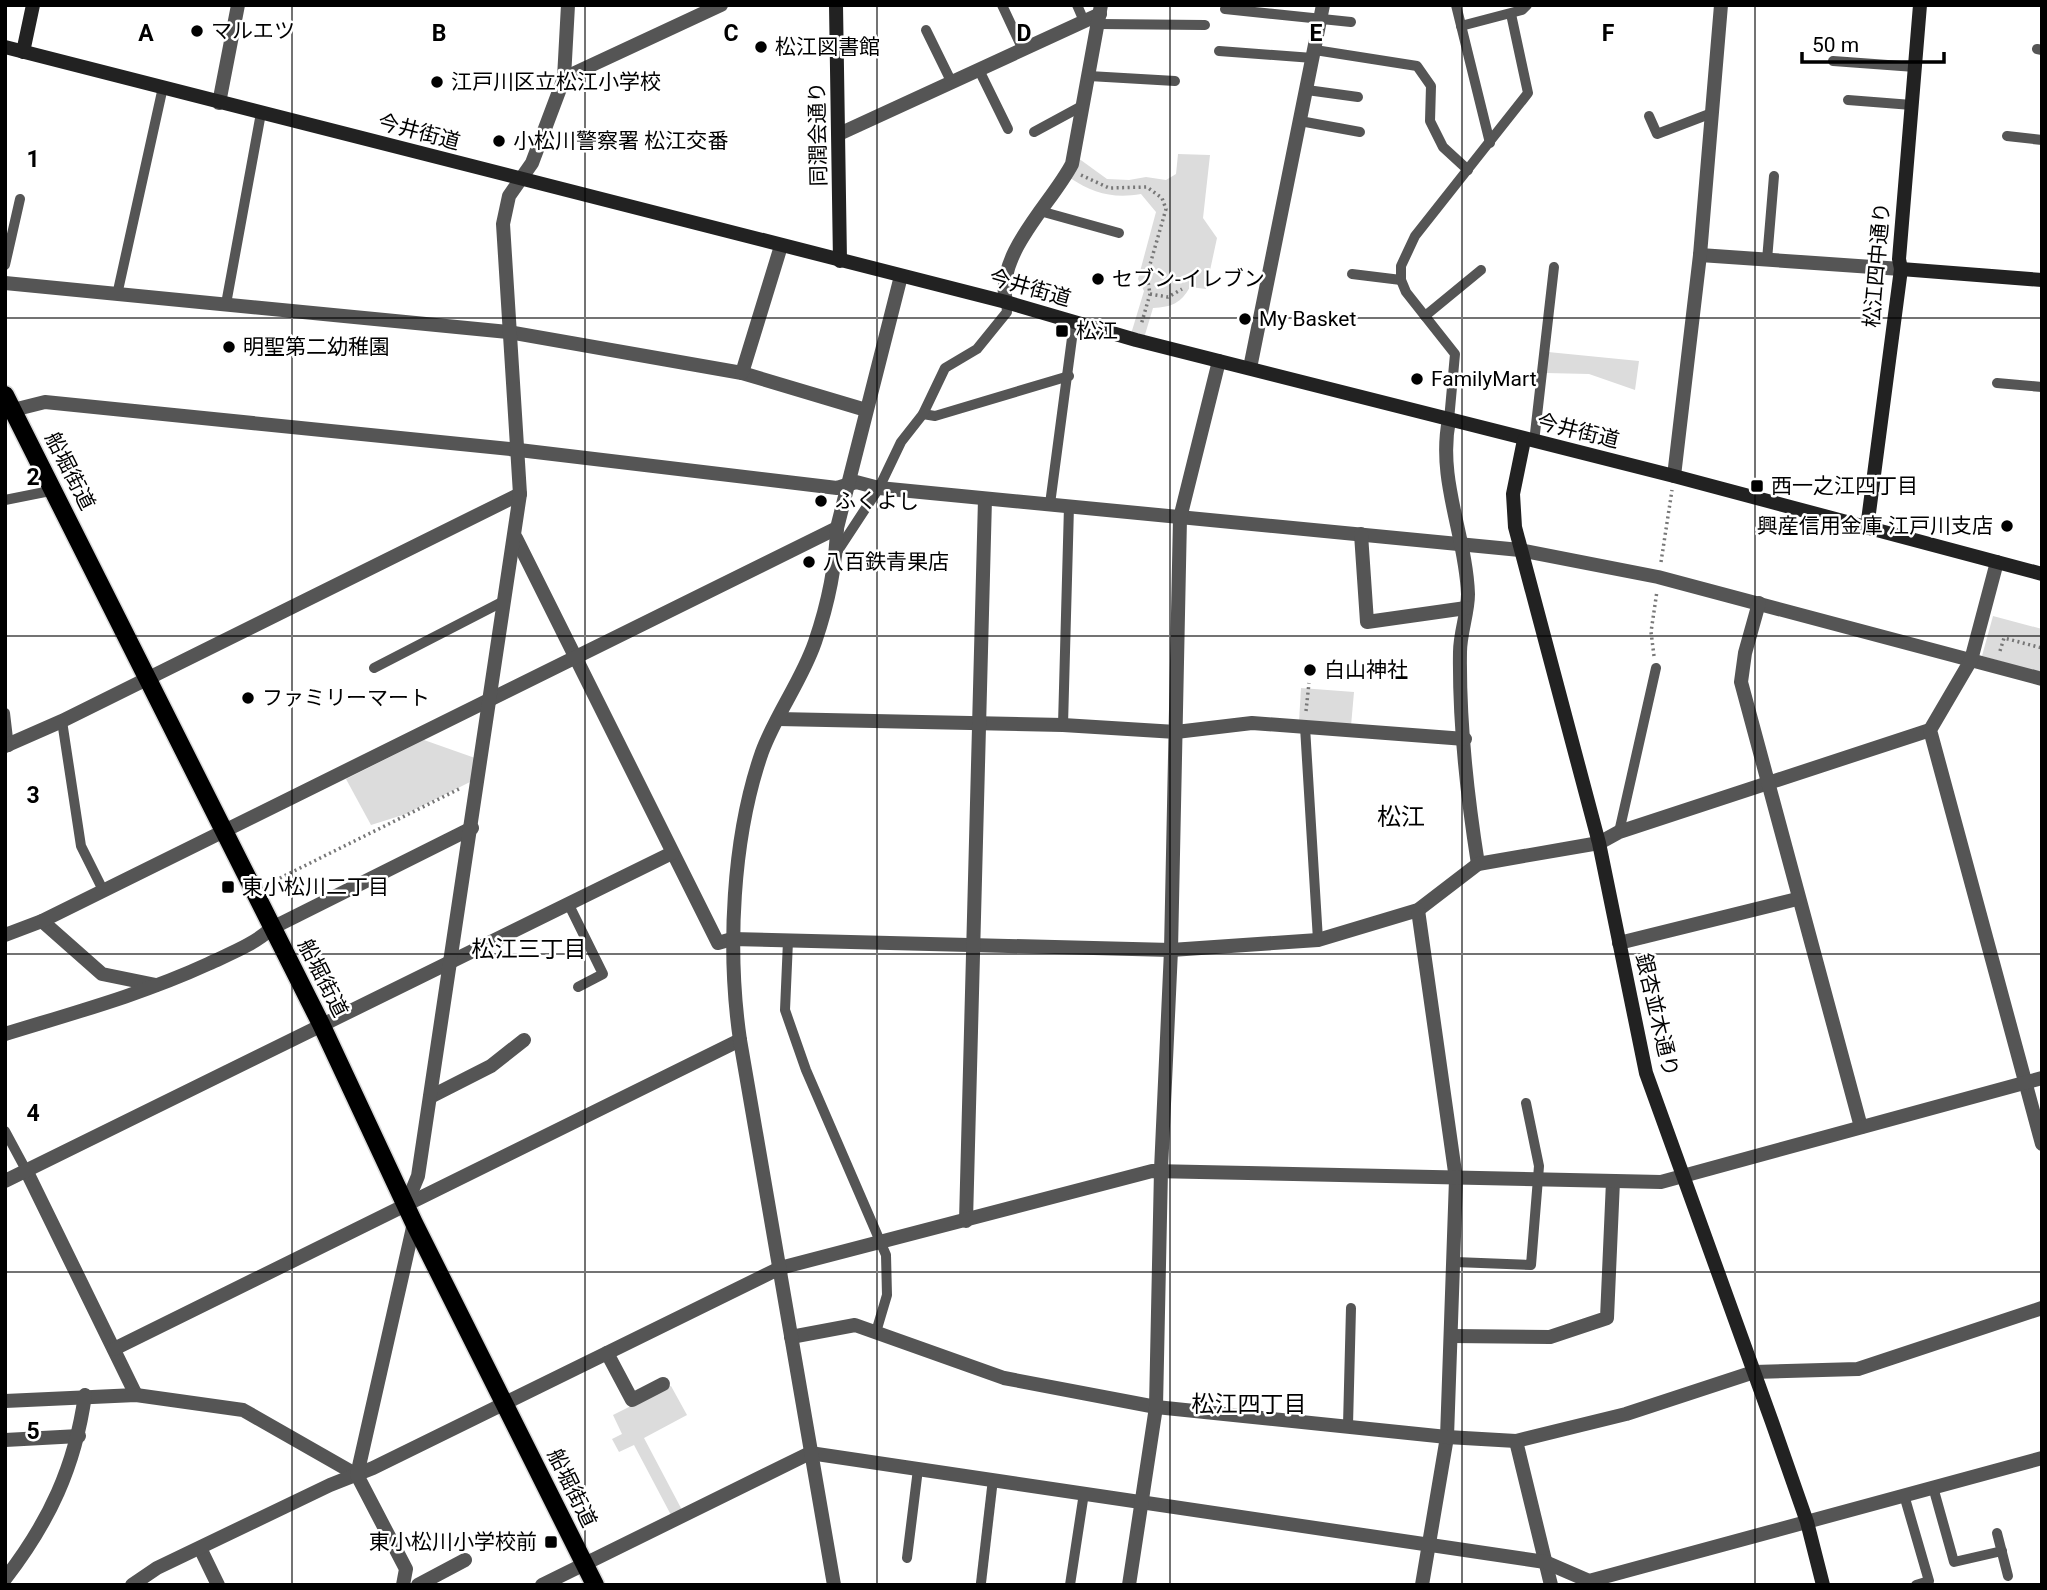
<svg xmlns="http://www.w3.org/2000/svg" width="2047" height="1590" font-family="Roboto,'Noto Sans JP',sans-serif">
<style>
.green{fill:#dcdcdc}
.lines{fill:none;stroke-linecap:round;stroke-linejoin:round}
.primary-casing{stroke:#dbdbdb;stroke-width:21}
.path{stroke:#777;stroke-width:3.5;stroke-dasharray:2 3.5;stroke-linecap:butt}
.lane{stroke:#555;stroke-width:10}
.street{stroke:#555;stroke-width:14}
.secondary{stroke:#222;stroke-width:14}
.primary{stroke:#000;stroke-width:18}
.grid{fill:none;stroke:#000;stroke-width:2;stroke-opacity:0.55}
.poi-dot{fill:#000;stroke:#fff;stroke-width:2.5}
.labels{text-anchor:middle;stroke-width:5;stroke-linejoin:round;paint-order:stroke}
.poi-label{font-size:21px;fill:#000;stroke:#fff;text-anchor:start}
.street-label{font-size:21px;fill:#000;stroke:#fff}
.neighbourhood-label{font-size:23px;fill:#000;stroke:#fff}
.quarter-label{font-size:24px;fill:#000;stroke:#fff}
.grid-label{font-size:23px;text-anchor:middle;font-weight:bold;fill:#000;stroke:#fff;stroke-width:5;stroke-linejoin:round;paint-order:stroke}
</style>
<rect width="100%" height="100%" fill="#fff"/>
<g class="green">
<path d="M1178,154L1210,155L1203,218L1217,238L1206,289L1190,287C1181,303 1172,307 1153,308L1144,338L1131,334L1144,291L1138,279L1156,212L1141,194C1113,199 1093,193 1070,178L1078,158L1107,179L1129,180L1146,177L1166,180L1176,174Z"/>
<path d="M1548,352L1639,361L1635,390L1589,374L1546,373Z"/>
<path d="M1993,616L2042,629V673L1982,656Z"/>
<path d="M1301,688L1354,692L1351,726L1299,722Z"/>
<path d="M424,740L475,758L472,781L406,814L371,825L346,779Z"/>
<path d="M671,1386L687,1415L644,1438L682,1510L671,1515L634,1445L619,1452L612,1439L622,1434L613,1415Z"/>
</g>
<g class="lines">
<defs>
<path id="primary" d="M5,395L321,1024L414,1223L595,1585"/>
</defs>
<use href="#primary" class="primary-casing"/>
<g class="path">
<path d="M1081,175L1109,188L1147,187L1162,198L1166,209L1147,275L1150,294L1141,325"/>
<path d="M1150,294L1168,297L1182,289"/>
<path d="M1661,562L1672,490"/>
<path d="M2000,651L2004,638L2042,648"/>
<path d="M1654,656L1651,632L1657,591"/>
<path d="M1306,711L1309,683"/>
<path d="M270,883L461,788"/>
</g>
<g class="lane">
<path d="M1002,5L1023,50"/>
<path d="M1077,5L1084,21"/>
<path d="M1456,5L1490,143"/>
<path d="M1225,9L1351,22"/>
<path d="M1099,24L1205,25"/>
<path d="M1461,26L1522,10L1527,5"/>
<path d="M926,30L952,83"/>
<path d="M2037,49L2042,50"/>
<path d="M1315,50L1417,66L1431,86L1430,121L1443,147L1468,170"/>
<path d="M1219,51L1313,58"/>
<path d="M1833,61L1915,67"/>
<path d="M979,70L1008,129"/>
<path d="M1089,76L1175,81"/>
<path d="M1307,90L1358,97"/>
<path d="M1848,100L1912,105"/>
<path d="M1649,116L1657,134L1712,113"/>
<path d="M1300,121L1360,132"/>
<path d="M1034,132L1082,106"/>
<path d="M2007,136L2042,140"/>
<path d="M1040,211L1119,233"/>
<path d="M1767,260L1774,176"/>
<path d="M5,265L20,199"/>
<path d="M1352,274L1401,280"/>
<path d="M117,295L163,87"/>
<path d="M226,304L261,113"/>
<path d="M1425,316L1481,270"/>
<path d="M1997,383L2042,387"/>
<path d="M923,414L935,416L1069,376"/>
<path d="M1449,420L1455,354L1406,292L1401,280V266L1415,236L1528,93L1511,14"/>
<path d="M1534,442L1554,267"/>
<path d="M5,500L55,490"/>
<path d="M1050,504L1074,323"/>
<path d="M837,552L879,488L901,442L923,414L945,368L977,349L1007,312L1006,302"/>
<path d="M374,668L504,601"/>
<path d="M5,713L9,747"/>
<path d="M62,721L81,846L103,890"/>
<path d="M1063,725L1069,506"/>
<path d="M1305,727L1318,940"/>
<path d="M1619,832L1656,668"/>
<path d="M568,903L603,974L578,987"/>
<path d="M788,941L785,1010L806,1070L886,1255L887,1295L876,1332"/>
<path d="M5,1131L26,1170"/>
<path d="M1455,1262L1531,1265L1539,1166L1526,1103"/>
<path d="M1348,1425L1351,1308"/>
<path d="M1933,1487L1954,1562L2002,1551"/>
<path d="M1904,1495L1929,1581L1916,1585"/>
<path d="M1997,1533L2008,1576"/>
<path d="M907,1558L918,1469"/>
<path d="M981,1583L993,1479"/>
<path d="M1070,1585L1084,1493"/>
</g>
<g class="street">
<path d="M564,78L721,5"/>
<path d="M219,103L238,5"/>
<path d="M839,134L1100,14"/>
<path d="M1700,255L1901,269"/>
<path d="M5,283L508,332L742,373L866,410"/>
<path d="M1006,302C995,254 1052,203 1072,164L1101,5"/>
<path d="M1250,368L1323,5"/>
<path d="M742,373L781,246"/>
<path d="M13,410L45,402L519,450L837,488L856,482L879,488L1520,550L1658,577L2042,679"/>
<path d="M1449,420C1437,479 1466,536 1468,594C1468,613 1460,633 1460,652C1459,722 1467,795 1478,864"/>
<path d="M1674,476L1700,255L1721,5"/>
<path d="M1361,534L1367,622L1466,608"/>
<path d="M516,538L718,943L732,939L1171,950L1318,940L1418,910L1478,864L1599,843L1619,832L1930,730"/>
<path d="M1997,562L1971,660L1930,730L2042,1144"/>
<path d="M1759,603L1745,653L1741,682L1861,1127"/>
<path d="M778,719L1063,725L1176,732L1252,723L1465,739"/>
<path d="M5,746L62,721L520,494"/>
<path d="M1418,910L1456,1179L1447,1437L1422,1585"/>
<path d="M42,921L102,974L156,985"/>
<path d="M5,935L42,921L837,528"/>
<path d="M1619,943L1797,899"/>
<path d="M5,1034C73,1013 143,994 208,964C231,953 253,945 272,928L472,828"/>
<path d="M430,1097L491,1066L524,1040"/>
<path d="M26,1170L136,1395"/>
<path d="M5,1181L672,853"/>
<path d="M406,1205L418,1176L520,494L503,224L509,196L532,163L564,78L568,5"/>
<path d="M966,1221L985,499"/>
<path d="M1452,1336L1550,1337L1607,1318L1613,1181"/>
<path d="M791,1337L855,1325L1004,1378L1156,1407L1447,1437L1516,1441L1626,1414L1754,1372L1858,1369L2042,1308"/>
<path d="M114,1349L740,1040"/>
<path d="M607,1353L632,1400L663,1384"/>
<path d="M5,1401L136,1395L243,1410L357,1475"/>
<path d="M5,1440L79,1436"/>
<path d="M1516,1441L1551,1585"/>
<path d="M201,1550L218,1585"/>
<path d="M5,1579C49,1522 75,1467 85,1395"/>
<path d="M132,1585L157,1568L330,1485L373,1468L780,1268L1152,1171L1661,1182L2042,1078"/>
<path d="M403,1585L406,1569L357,1475L414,1223"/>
<path d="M418,1585L465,1560"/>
<path d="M542,1585L810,1453L1545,1562L1589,1581L2042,1458"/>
<path d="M834,1585L740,1040C727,951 732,838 762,752C776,714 802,680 815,642C827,607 836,565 837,528L901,276"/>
<path d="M1129,1585L1156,1407L1161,1170L1171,950L1180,518L1219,361"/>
</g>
<g class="secondary">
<path d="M836,5L840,261"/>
<path d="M5,47L1006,302L1136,340L1674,476L2042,574"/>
<path d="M23,52L33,5"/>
<path d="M1901,269L2042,280"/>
<path d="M1524,440L1513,494L1515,527L1599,843L1646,1073L1772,1422L1807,1522L1823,1585"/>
<path d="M1867,528L1901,269L1899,259L1920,5"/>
</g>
<use href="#primary" class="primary"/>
</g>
<path class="grid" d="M292,5V1585M585,5V1585M877,5V1585M1170,5V1585M1462,5V1585M1755,5V1585M5,318H2042M5,636H2042M5,954H2042M5,1272H2042"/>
<g class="poi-dot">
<circle cx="197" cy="31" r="7"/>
<circle cx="761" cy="47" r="7"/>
<circle cx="437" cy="82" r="7"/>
<circle cx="499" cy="141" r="7"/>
<circle cx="1098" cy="279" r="7"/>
<circle cx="1245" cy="319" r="7"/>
<rect x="1055" y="324" width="14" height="14" rx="3.5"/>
<circle cx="229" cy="347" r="7"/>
<circle cx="1417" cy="379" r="7"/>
<rect x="1750" y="479" width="14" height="14" rx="3.5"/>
<circle cx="821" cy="501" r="7"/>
<circle cx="2007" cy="526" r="7"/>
<circle cx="809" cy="562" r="7"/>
<circle cx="1310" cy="670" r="7"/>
<circle cx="248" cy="698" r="7"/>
<rect x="221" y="880" width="14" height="14" rx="3.5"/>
<rect x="544" y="1535" width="14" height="14" rx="3.5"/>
</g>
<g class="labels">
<g class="poi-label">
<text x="211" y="38">マルエツ</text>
<text x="775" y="54">松江図書館</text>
<text x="451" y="89">江戸川区立松江小学校</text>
<text x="513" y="148">小松川警察署 松江交番</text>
<text x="1112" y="286">セブン-イレブン</text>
<text x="1259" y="326">My Basket</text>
<text x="1076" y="338">松江</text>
<text x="243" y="354">明聖第二幼稚園</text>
<text x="1431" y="386">FamilyMart</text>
<text x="1771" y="493">西一之江四丁目</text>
<text x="835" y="508">ふくよし</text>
<text x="1993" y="533" text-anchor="end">興産信用金庫 江戸川支店</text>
<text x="823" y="569">八百鉄青果店</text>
<text x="1324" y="677">白山神社</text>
<text x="262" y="705">ファミリーマート</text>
<text x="242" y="894">東小松川二丁目</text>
<text x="537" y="1549" text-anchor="end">東小松川小学校前</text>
</g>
<g class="street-label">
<text transform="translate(419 132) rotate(15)" y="7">今井街道</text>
<text transform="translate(818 134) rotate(-91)" y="7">同潤会通り</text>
<text transform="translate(1877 265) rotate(-85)" y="7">松江四中通り</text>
<text transform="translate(1030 288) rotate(16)" y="7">今井街道</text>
<text transform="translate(1578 431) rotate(14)" y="7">今井街道</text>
<text transform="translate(70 471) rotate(63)" y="7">船堀街道</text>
<text transform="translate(323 978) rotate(63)" y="7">船堀街道</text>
<text transform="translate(1657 1015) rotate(77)" y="7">銀杏並木通り</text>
<text transform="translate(572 1488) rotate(64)" y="7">船堀街道</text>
</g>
<g class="neighbourhood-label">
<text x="529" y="957">松江三丁目</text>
<text x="1249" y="1412">松江四丁目</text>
</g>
<g class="quarter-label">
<text x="1401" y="825">松江</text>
</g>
</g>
<g class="grid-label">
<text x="146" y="41">A</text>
<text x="439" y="41">B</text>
<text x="731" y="41">C</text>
<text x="1024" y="41">D</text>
<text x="1316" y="41">E</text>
<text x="1608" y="41">F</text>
<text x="33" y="167">1</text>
<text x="33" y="485">2</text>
<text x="33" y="803">3</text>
<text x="33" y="1121">4</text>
<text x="33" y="1439">5</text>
</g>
<rect width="2047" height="1590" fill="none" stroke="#000000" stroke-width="14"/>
<path d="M1802 52v10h142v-10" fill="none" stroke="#000000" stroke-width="3.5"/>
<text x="1812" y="52" font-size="21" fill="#000000" stroke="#ffffff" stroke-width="5" paint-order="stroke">50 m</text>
</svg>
